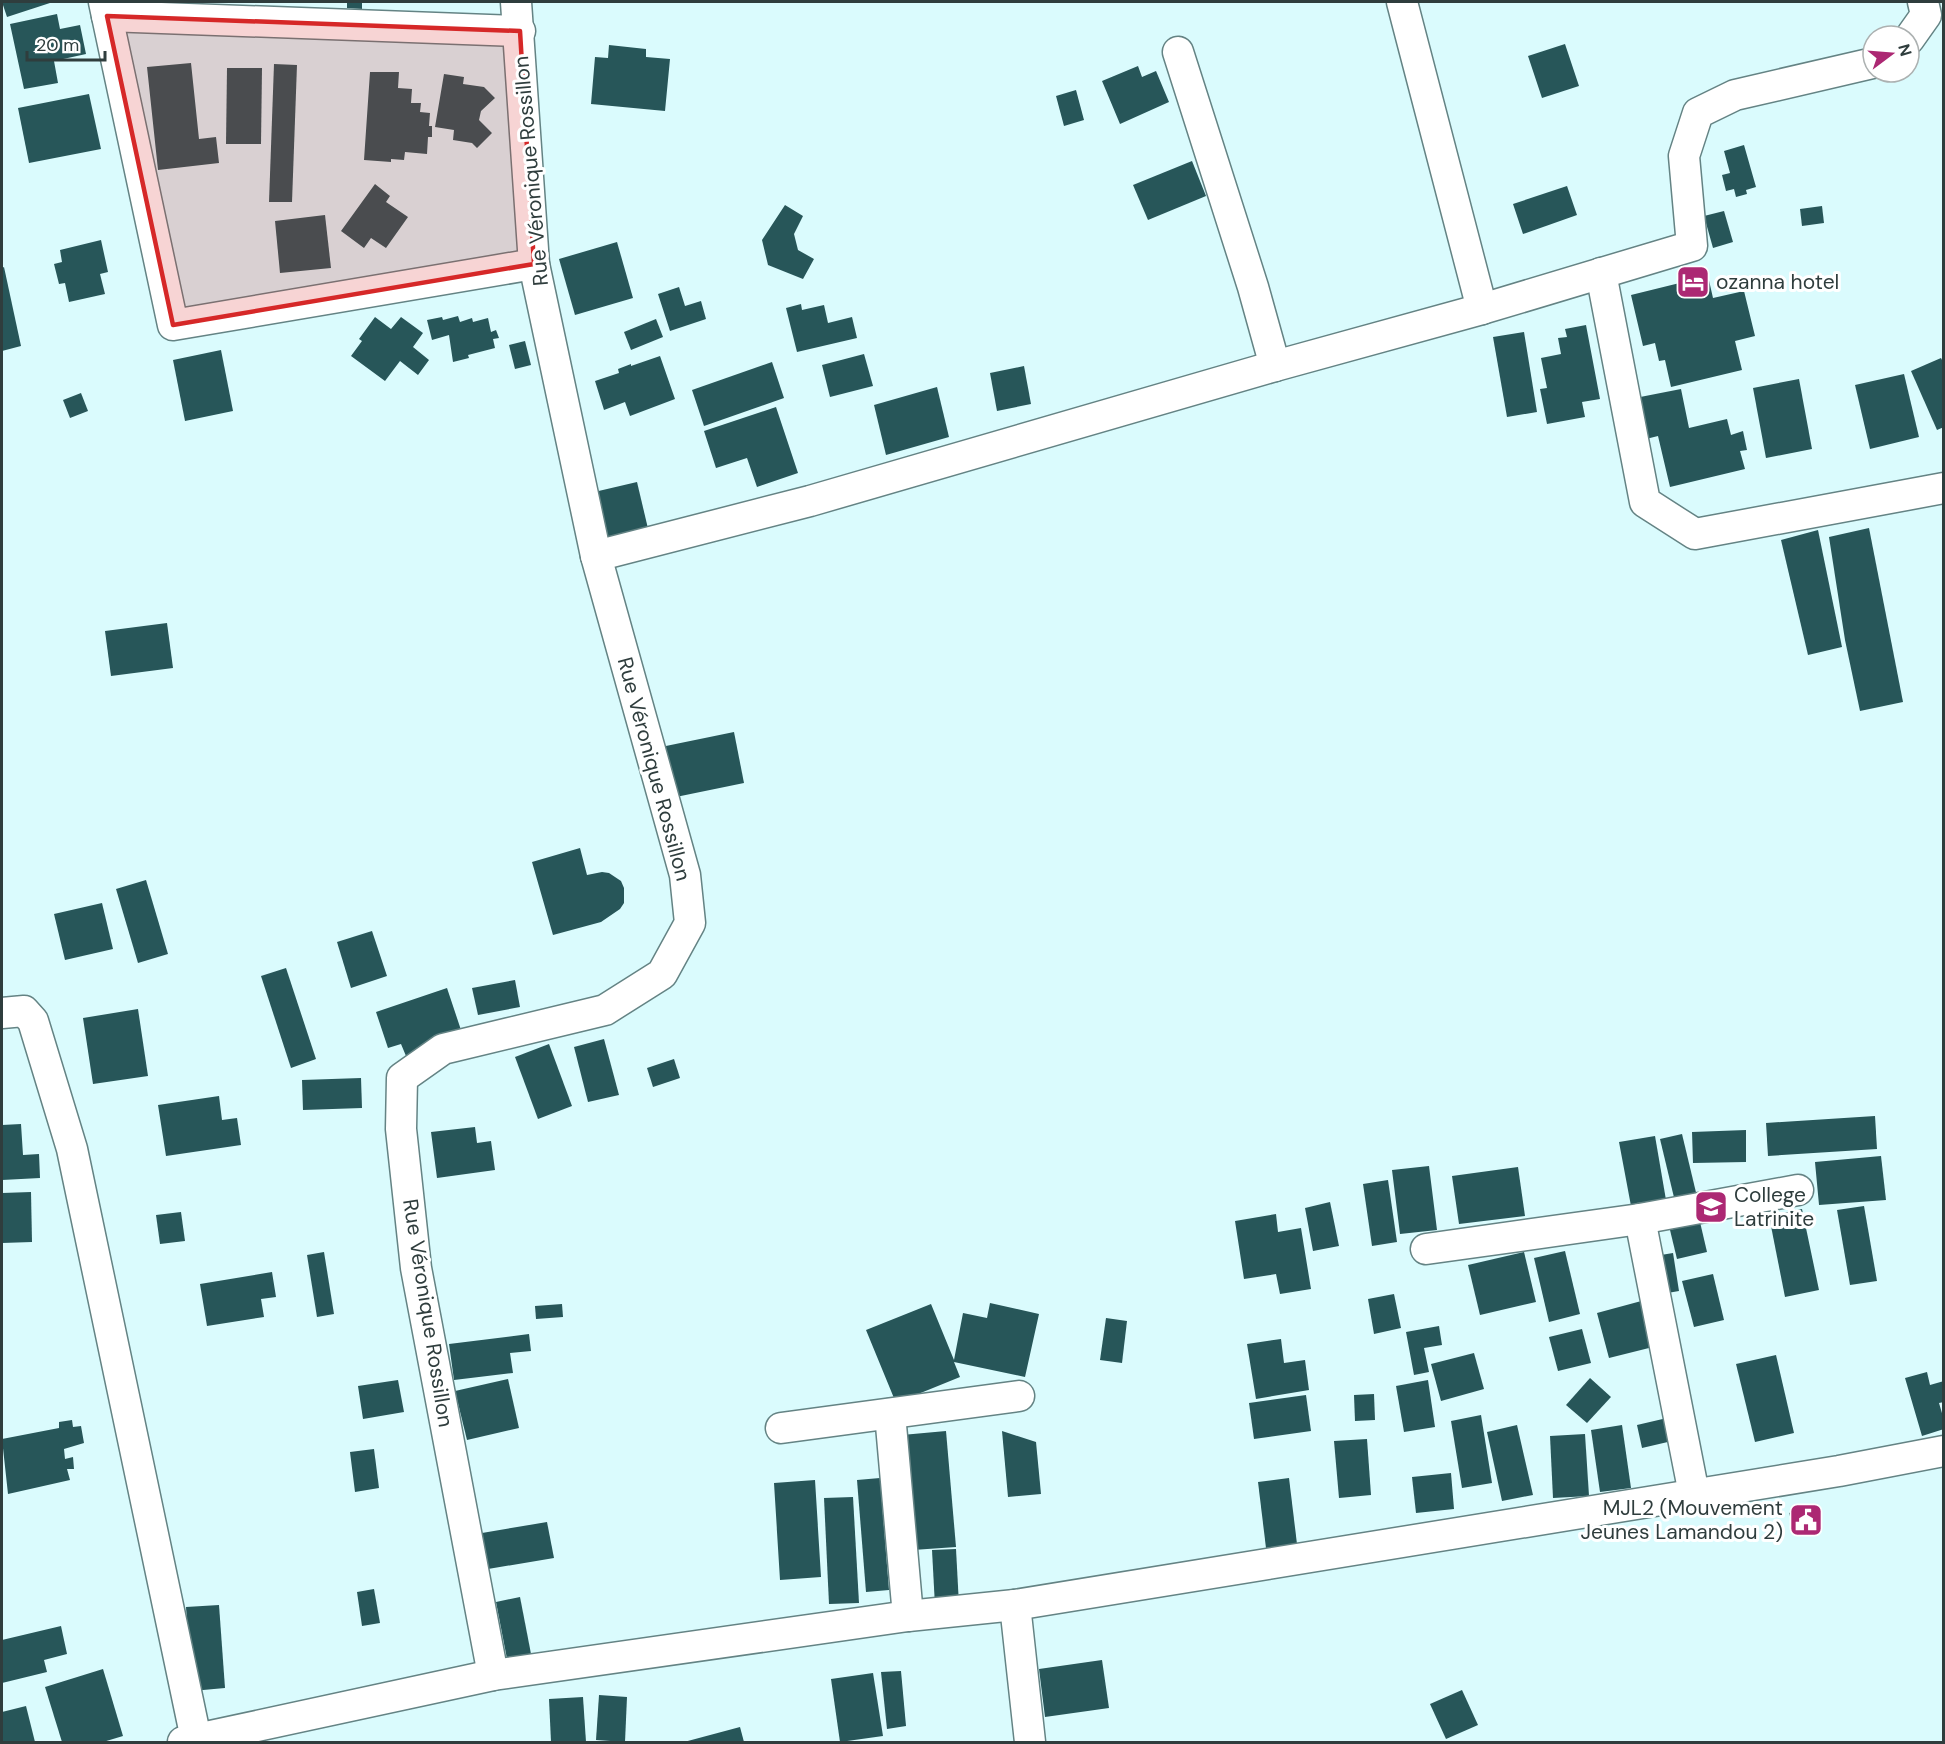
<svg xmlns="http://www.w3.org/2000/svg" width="1945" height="1744" font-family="'DM Sans',sans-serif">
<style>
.building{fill:#275659}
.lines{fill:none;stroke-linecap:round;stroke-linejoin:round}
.minor-casing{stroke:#648384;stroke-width:33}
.minor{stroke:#fff;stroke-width:30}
.marked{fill:#d62828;fill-opacity:0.2;stroke:#d62828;stroke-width:4.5;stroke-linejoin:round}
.labels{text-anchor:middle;stroke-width:6;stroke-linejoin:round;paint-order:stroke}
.street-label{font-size:21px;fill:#2f3d3d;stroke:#fff}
.poi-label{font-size:21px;fill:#2f3d3d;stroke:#fff;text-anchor:start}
</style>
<rect width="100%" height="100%" fill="#dafbfd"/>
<g class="building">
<path d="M2,2H53L7,17Z"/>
<path d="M347,2H362V9L347,8Z"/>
<path d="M57,14L60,29L80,25L86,54L54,61L58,83L24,89L10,24Z"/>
<path d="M1565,44L1579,86L1542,98L1528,56Z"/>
<path d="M609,45L646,49V57L670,59L665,111L591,104L595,57L608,58Z"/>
<path d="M191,63L199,139L216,137L219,163L158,170L147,67Z"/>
<path d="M274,64L297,65L292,202H269Z"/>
<path d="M1138,66L1142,77L1156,71L1169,102L1120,124L1102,81Z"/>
<path d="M227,68H262L261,144H226Z"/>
<path d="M370,72H399L398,88L412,89L411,103H421L420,112L430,113L429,126H432V137H428L427,154L405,152L404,160L391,159V162L364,160Z"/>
<path d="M444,74L464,77L463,84L484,87L495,98L481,111L479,120L492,133L477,148L472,143L453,140L454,130L435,127Z"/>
<path d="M1076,90L1084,120L1064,126L1056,96Z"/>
<path d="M89,94L101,149L29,163L18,108Z"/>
<path d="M1744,145L1756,187L1746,190L1747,194L1736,197L1734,189L1726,191L1722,175L1730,173L1724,151Z"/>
<path d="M1192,161L1206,196L1148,220L1133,185Z"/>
<path d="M375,184L390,196L386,202L408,217L386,248L371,238L364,248L341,231Z"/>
<path d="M1567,186L1577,215L1523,234L1513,204Z"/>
<path d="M785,205L803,216L794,234L798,250L814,259L803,279L768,265L762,240Z"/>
<path d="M1822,206L1824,223L1802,226L1800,209Z"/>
<path d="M1724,211L1733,242L1713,248L1704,216Z"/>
<path d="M325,215L331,268L280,273L275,221Z"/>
<path d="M101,240L108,272L100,274L105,294L69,302L65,283L59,284L54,264L62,262L60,250Z"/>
<path d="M617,242L633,298L575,315L559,259Z"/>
<path d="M4,267L21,346L2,351V268Z"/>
<path d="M1708,276L1713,298L1744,291L1755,336L1735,341L1742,370L1671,387L1665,360L1659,361L1655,343L1643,346L1631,295Z"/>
<path d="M679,287L685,306L701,301L706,319L670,331L658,294Z"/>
<path d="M801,304L802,310L824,305L828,323L852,317L857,338L797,352L786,308Z"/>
<path d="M458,316L460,322L472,318L473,322L488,318L491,332L496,330L499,338L493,339L495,348L468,355L469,358L453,362L449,335L432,340L427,320L442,317L443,320Z"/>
<path d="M375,317L391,329L401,317L423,333L413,347L429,360L418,375L400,361L385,381L351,356L362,341L359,339Z"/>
<path d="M656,319L663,337L631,350L624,332Z"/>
<path d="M1586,325L1600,399L1582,402L1585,417L1547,424L1540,389L1547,388L1541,358L1561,354L1558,338L1567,337L1565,329Z"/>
<path d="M1524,332L1537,412L1507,417L1493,337Z"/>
<path d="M525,341L531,365L515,369L509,345Z"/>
<path d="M221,350L233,411L185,421L173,360Z"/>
<path d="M864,354L873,386L830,397L822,365Z"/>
<path d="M660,356L675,399L630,416L625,402L604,410L595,381L619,373L618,369L631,364V366Z"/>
<path d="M1941,358L1944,364V427L1937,430L1911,371Z"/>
<path d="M772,362L784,398L704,426L692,390Z"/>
<path d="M1024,366L1031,404L997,411L990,373Z"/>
<path d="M1904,374L1919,437L1870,449L1855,385Z"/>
<path d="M1799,379L1812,449L1766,458L1753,388Z"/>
<path d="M937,387L949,437L886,455L874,405Z"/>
<path d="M1681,389L1689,428L1727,419L1731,435L1743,431L1747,450L1740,451L1745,469L1670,487L1658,436L1638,441L1630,399Z"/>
<path d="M81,393L88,411L70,418L63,400Z"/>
<path d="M776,407L798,473L757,487L747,458L716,468L704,431Z"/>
<path d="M637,482L650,537L618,545L601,537L590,493Z"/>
<path d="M1869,528L1903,702L1860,711L1845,640L1829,537Z"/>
<path d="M1818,530L1842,647L1808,655L1781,540Z"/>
<path d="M167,623L173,668L111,676L105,631Z"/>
<path d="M734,732L744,783L671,798L661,747Z"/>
<path d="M580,848L587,875L602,872L609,873L621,881L624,888V903L620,909L601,922L553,935L532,862Z"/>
<path d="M146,880L168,954L138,963L116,889Z"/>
<path d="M102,903L113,949L65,960L54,914Z"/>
<path d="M372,931L387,976L351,988L337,942Z"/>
<path d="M286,968L316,1059L291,1068L261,976Z"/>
<path d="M515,980L520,1007L478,1015L472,988Z"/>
<path d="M447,988L463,1036L406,1056L401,1044L388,1048L376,1012Z"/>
<path d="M138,1009L148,1076L93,1084L83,1018Z"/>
<path d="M604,1039L619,1095L588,1102L574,1047Z"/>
<path d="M549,1044L572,1106L538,1119L515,1057Z"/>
<path d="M674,1059L680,1078L653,1087L647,1068Z"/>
<path d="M361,1078L362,1108L303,1110L302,1080Z"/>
<path d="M219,1096L222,1120L237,1118L241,1145L166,1156L158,1105Z"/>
<path d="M1875,1116L1877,1149L1768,1156L1766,1123Z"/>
<path d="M21,1124L23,1155L39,1154L40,1178L2,1180V1125Z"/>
<path d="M475,1127L477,1143L491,1141L495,1170L437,1178L431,1132Z"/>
<path d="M1746,1130V1162L1693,1163L1692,1132Z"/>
<path d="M1682,1134L1699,1205L1677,1210L1660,1139Z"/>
<path d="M1655,1136L1666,1200L1631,1206L1619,1142Z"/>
<path d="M1881,1156L1886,1200L1819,1205L1815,1162Z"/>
<path d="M1429,1166L1437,1230L1400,1234L1392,1170Z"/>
<path d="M1518,1167L1525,1216L1459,1224L1452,1176Z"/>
<path d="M1388,1180L1397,1242L1372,1246L1363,1184Z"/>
<path d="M31,1192L32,1242L2,1243V1193Z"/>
<path d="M1330,1202L1339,1246L1313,1251L1305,1208Z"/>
<path d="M1864,1206L1877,1281L1850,1285L1837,1210Z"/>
<path d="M1802,1209L1819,1290L1785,1297L1769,1216Z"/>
<path d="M181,1212L185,1241L160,1244L156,1215Z"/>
<path d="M1276,1214L1278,1232L1301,1228L1311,1289L1280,1294L1276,1274L1244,1279L1235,1221Z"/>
<path d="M1700,1222L1707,1252L1677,1259L1670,1230Z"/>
<path d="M1565,1251L1580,1314L1549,1322L1534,1258Z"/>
<path d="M324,1252L334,1314L317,1317L307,1255Z"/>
<path d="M1524,1252L1536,1302L1480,1315L1468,1265Z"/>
<path d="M1673,1253L1679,1291L1656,1295L1649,1257Z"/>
<path d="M272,1272L276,1297L261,1299L264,1317L207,1326L200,1284Z"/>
<path d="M1713,1274L1724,1320L1694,1327L1682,1281Z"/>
<path d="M1394,1294L1401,1328L1374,1334L1368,1299Z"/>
<path d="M1645,1300L1657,1346L1609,1358L1597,1313Z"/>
<path d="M990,1303L1039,1314L1025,1377L954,1362L960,1377L896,1403L866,1330L931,1304L954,1360L963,1313L987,1318Z"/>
<path d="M562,1304L563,1317L536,1319L535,1306Z"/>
<path d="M1106,1318L1127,1321L1122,1363L1100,1360Z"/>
<path d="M1439,1326L1442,1345L1424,1348L1429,1372L1414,1375L1406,1332Z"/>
<path d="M1582,1329L1591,1363L1558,1371L1549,1337Z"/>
<path d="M529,1334L531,1351L510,1353L513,1373L454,1380L449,1344Z"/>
<path d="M1281,1339L1284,1363L1305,1360L1309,1390L1256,1399L1247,1344Z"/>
<path d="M1474,1353L1484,1389L1441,1401L1431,1364Z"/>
<path d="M1776,1355L1794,1433L1755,1442L1736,1364Z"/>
<path d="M1927,1372L1930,1385L1944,1381V1402L1939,1403L1944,1420V1429L1922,1436L1905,1378Z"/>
<path d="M1590,1378L1611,1397L1587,1423L1566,1405Z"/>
<path d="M508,1379L519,1428L467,1440L455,1391Z"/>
<path d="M398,1380L404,1412L363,1419L358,1386Z"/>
<path d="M1428,1380L1435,1427L1404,1432L1396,1386Z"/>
<path d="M1374,1394L1375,1420L1355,1421L1354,1395Z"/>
<path d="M1306,1395L1311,1431L1254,1439L1249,1403Z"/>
<path d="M1481,1415L1492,1483L1462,1488L1451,1421Z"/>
<path d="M1667,1418L1672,1441L1642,1448L1637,1425Z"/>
<path d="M72,1420L73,1427L81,1426L84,1443L64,1449L65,1459L73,1457L74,1469H67L70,1480L8,1494L2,1439L59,1428V1422Z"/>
<path d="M1517,1425L1533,1495L1502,1501L1487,1432Z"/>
<path d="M1622,1425L1631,1488L1600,1492L1591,1430Z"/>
<path d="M946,1431L956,1547L913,1550L902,1435Z"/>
<path d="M1002,1431L1036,1442L1041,1494L1008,1497Z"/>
<path d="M1585,1434L1589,1496L1553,1498L1550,1436Z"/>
<path d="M1367,1439L1371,1495L1339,1498L1334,1441Z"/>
<path d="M374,1449L379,1488L355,1492L350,1452Z"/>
<path d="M1451,1473L1454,1509L1416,1513L1412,1477Z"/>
<path d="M880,1478L889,1590L866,1592L857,1480Z"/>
<path d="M1289,1478L1297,1544L1266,1548L1258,1482Z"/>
<path d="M815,1480L821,1577L780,1580L774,1483Z"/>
<path d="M853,1497L859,1603L829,1604L824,1498Z"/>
<path d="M1812,1505L1817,1521L1794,1529L1789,1513Z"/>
<path d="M547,1522L554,1558L488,1569L482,1533Z"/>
<path d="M956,1549L959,1605L935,1606L932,1550Z"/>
<path d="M374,1589L380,1623L362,1626L357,1592Z"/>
<path d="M520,1597L532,1659L508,1664L496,1602Z"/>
<path d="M219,1605L225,1688L192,1691L186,1607Z"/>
<path d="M61,1626L67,1654L44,1660L47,1672L2,1683V1640Z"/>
<path d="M1102,1660L1109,1708L1045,1717L1039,1669Z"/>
<path d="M103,1669L123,1736L103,1742H62L45,1687Z"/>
<path d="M901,1671L906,1726L887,1729L881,1672Z"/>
<path d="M873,1673L883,1736L840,1742L831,1679Z"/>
<path d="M1462,1690L1478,1725L1446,1739L1430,1704Z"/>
<path d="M599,1695L627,1697L625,1742L596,1740Z"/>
<path d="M583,1697L586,1742H551L549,1699Z"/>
<path d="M26,1706L35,1742H2V1712Z"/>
<path d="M740,1727L744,1742H684Z"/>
</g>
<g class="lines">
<defs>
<g id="minor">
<path d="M104,2L107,16L520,31"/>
<path d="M1402,2L1482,309"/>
<path d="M107,16L173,325L534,264"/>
<path d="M1909,39L1926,15L1923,2"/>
<path d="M1178,52L1253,287L1275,366"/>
<path d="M1601,273L1645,502L1695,534L1944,488"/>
<path d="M596,556L810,501L1275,366L1482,309L1692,246L1684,156L1698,113L1735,95L1873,63"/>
<path d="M2,1013L24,1011L33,1021L72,1149L196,1739"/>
<path d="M1640,1219L1694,1494"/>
<path d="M1426,1249L1640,1219L1798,1190"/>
<path d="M890,1414L908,1616"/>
<path d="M781,1428L1019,1396"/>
<path d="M1015,1605L1030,1742"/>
<path d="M493,1675L416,1268L401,1129L402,1078L443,1049L605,1010L662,974L690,923L685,875L596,556L534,264L516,2"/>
<path d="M183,1742L493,1675L908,1616L1015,1605L1839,1471L1944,1451"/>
</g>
</defs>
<use href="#minor" class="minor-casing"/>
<use href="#minor" class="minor"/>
</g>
<path class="marked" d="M107,16L520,31L534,264L173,325Z"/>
<defs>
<symbol id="hotel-square" viewBox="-11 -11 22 22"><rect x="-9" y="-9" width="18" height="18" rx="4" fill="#ac2873" stroke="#fff"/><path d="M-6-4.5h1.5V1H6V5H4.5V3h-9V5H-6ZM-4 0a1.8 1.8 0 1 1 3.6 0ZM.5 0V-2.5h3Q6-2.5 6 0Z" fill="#fff"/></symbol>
<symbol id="school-square" viewBox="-11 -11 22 22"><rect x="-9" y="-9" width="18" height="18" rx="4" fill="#ac2873" stroke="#fff"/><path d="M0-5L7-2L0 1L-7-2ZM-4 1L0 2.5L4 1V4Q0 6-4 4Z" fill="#fff"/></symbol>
<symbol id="civic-square" viewBox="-11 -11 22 22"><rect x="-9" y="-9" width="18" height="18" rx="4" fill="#ac2873" stroke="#fff"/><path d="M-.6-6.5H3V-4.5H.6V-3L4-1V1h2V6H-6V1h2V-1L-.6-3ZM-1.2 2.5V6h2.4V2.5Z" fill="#fff"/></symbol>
</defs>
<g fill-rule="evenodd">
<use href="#hotel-square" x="1674" y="263" width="38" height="38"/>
<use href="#school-square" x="1692" y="1188" width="38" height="38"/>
<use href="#civic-square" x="1787" y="1501" width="38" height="38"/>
</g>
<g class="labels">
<g class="street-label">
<text transform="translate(531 171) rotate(-95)" y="7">Rue Véronique Rossillon</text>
<text transform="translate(654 769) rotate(75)" y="7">Rue Véronique Rossillon</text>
<text transform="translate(428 1313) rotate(81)" y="7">Rue Véronique Rossillon</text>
</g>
<g class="poi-label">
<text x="1716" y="289">ozanna hotel</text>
<text x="1734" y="1202">College<tspan x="1734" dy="24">Latrinite</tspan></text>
<text x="1783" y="1515" text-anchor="end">MJL2 (Mouvement<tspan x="1783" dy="24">Jeunes Lamandou 2)</tspan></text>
</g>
</g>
<rect width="1945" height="1744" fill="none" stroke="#2f3d3d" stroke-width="6"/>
<g transform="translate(1891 54) rotate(74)"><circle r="28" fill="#ffffff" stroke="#acb1b1" stroke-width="1.5"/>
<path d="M0-4.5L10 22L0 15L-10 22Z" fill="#ac2873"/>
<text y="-9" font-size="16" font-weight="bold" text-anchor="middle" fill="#2f3d3d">N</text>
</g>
<path d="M27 51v9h78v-9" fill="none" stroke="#2f3d3d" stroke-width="3"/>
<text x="36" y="51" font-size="18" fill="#2f3d3d" stroke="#ffffff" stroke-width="4.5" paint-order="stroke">20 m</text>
</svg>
